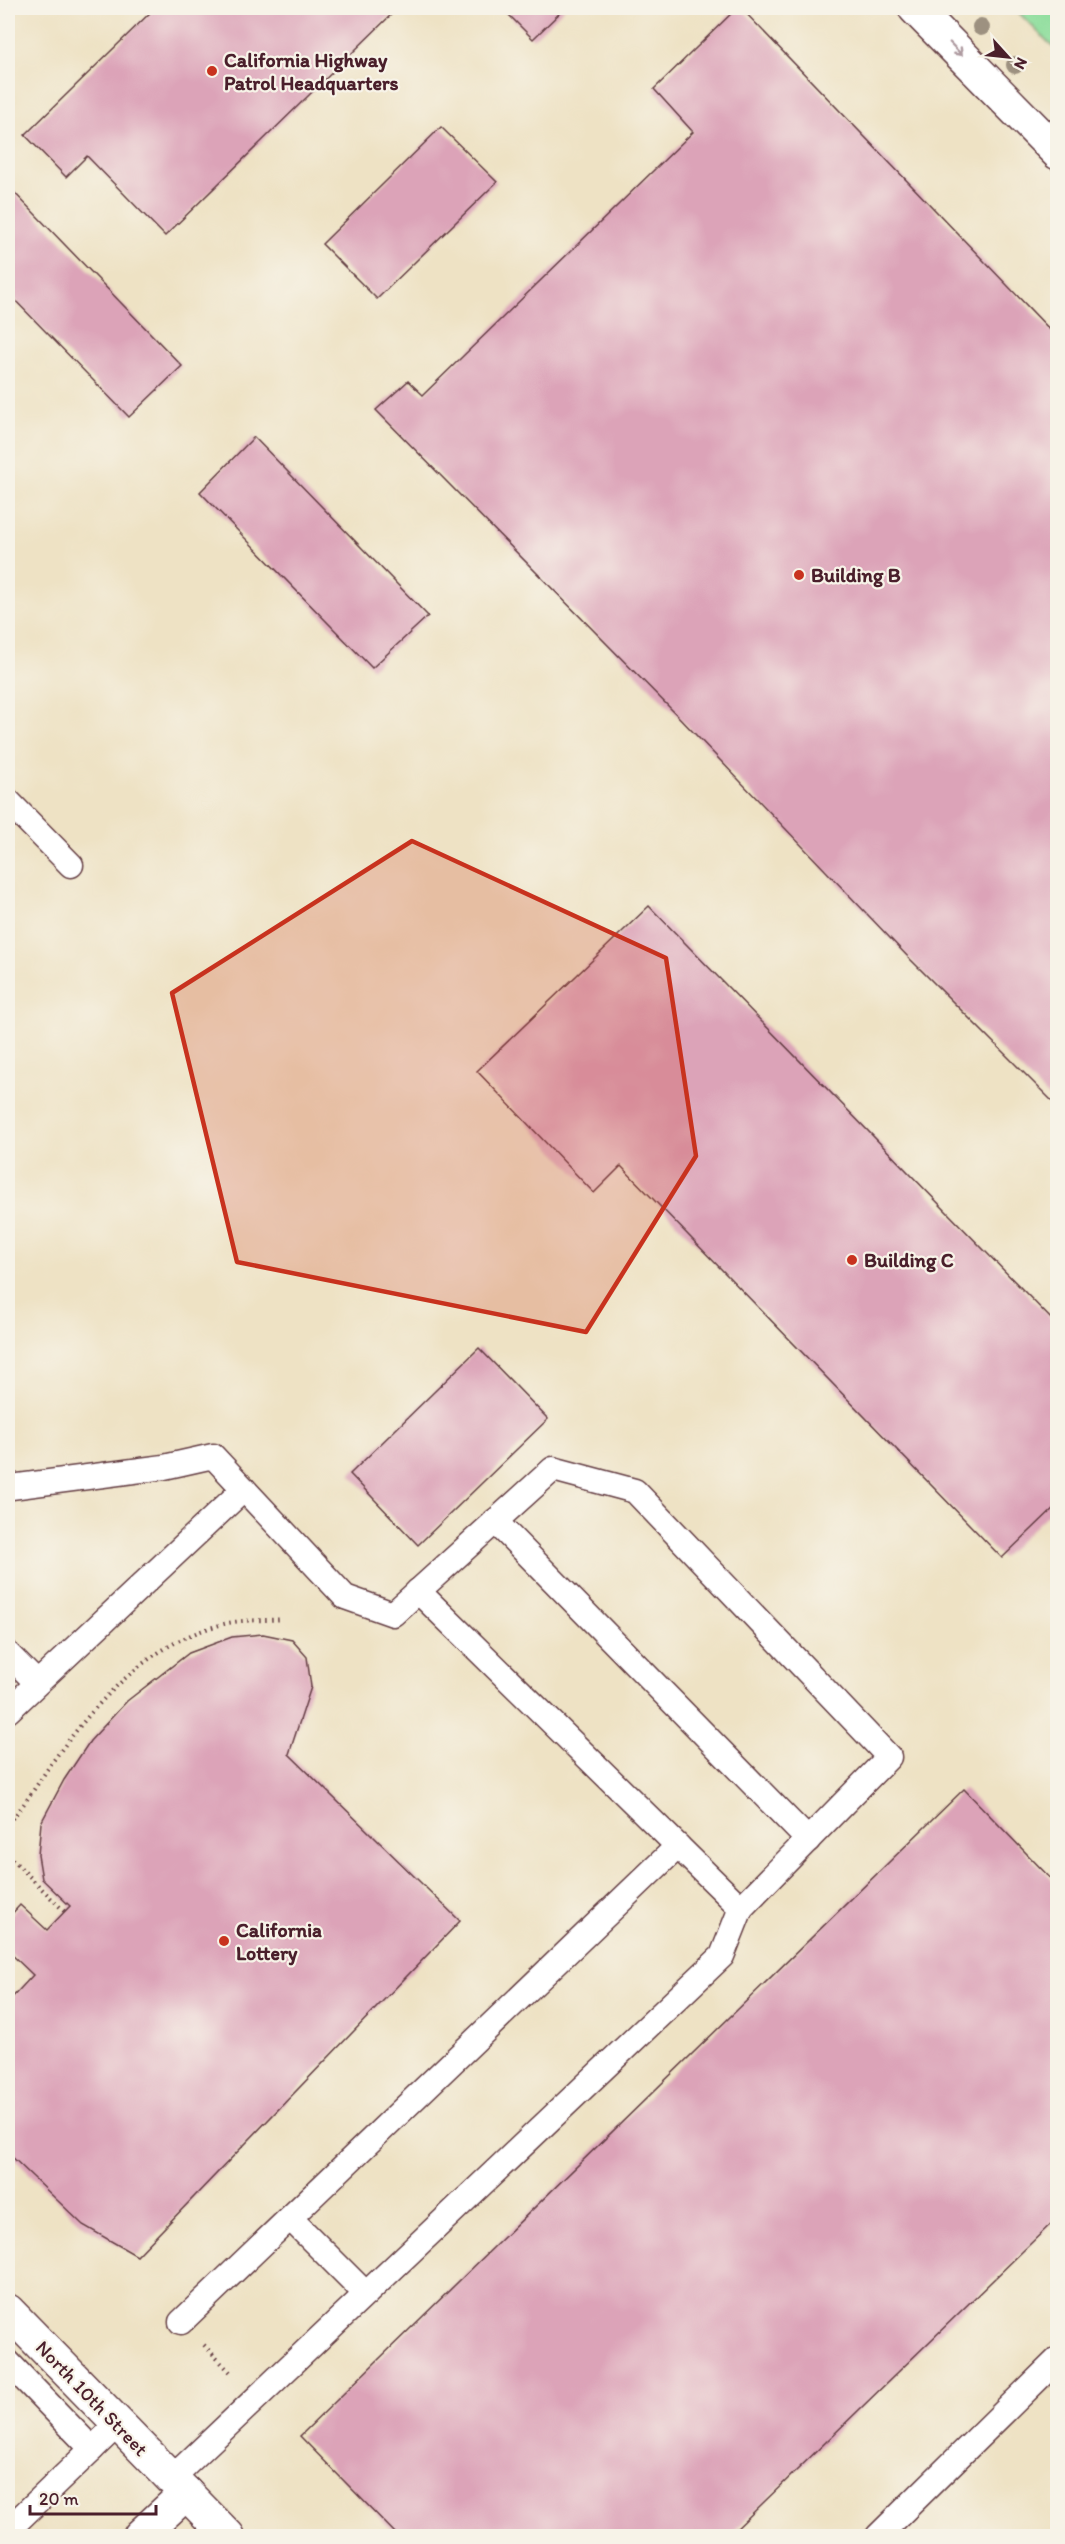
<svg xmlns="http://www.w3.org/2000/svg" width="1065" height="2544" font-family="Itim,sans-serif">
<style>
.green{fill:#8fde9d;stroke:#6c7e64;stroke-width:1.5}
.building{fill:#dca3b8}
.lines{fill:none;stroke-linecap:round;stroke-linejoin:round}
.service-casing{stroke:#633c42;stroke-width:27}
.minor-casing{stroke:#633c42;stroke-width:36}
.path{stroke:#633c42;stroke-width:4;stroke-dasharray:1.5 4.5;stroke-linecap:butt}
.service{stroke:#fff;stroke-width:24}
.minor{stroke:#fff;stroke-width:33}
.tree{fill:#9d9180}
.oneway{stroke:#ae9aa0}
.marked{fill:#c8321e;fill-opacity:0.2;stroke:#c8321e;stroke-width:4.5;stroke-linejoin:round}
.poi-dot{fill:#c8321e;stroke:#f7f3e8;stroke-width:2}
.labels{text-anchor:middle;stroke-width:4.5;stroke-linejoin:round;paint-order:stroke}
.poi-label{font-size:20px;font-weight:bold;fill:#4a1f2b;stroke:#f7f3e8;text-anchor:start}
.street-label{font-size:20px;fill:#4a1f2b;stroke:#f7f3e8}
</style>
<rect width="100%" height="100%" fill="#f7f3e8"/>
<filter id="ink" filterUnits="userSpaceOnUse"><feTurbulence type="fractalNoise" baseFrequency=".0167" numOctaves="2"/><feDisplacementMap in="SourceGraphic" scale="12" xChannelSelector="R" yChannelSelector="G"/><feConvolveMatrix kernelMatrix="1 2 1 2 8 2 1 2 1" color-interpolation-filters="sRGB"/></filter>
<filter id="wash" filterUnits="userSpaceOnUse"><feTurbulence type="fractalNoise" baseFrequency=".008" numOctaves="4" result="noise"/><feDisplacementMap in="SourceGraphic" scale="24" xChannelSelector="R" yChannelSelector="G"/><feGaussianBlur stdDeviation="1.35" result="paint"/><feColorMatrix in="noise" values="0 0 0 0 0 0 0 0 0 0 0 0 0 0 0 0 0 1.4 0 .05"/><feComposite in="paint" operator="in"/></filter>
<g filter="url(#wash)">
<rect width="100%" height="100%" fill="#eee2c4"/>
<path class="green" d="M1014,8H1052L1057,13V51Z"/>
<g id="blocks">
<g class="building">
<path d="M155,8H398L165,236L87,156L66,177L25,135Z"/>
<path d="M502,8H565L533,39Z"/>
<path d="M737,8H741L1056,336L1058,335V1107L911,960L675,713L376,410L408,381L423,395L693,132L654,89Z"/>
<path d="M441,127L497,182L377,299L322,244Z"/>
<path d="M8,186L182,366L129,417L8,293Z"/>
<path d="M254,437L428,616L372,668L200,492Z"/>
<path d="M649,906L1058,1326V1504L1002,1558L621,1166L594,1193L477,1071Z"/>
<path d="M479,1348L548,1419L418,1545L350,1474Z"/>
<path d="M263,1634L292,1640L307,1657L311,1687L289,1754L460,1921L137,2256L83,2225L8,2153V2002L33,1975L8,1951V1918L20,1905L47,1930L70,1906L42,1879L38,1855L41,1823L64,1780L90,1741L127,1701L189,1653L232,1637Z"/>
<path d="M964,1789L1058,1886V2217L729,2536H398L300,2436Z"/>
</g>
</g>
</g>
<g filter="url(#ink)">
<use href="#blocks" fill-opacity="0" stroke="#633c42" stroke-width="1.5"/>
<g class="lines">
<defs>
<g id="service">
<path d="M8,801L71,865"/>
<path d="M11,1487L164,1467L213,1456L345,1597L393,1614L553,1469L635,1491L889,1757L741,1908L722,1956L171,2479"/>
<path d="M495,1521L808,1840"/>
<path d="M418,1591L741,1908"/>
<path d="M8,1654L37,1683"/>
<path d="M8,1711L244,1489"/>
<path d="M290,2218L366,2294"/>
<path d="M181,2322L678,1846"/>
<path d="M8,2362L92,2449"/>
<path d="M8,2530L118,2424"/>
<path d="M878,2536L1058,2359"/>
</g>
<g id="minor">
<path d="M915,8L1058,153"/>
<path d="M8,2311L228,2536"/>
<path d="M140,2536L186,2493"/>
</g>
</defs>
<use href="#service" class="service-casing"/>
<use href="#minor" class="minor-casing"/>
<g class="path">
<path d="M8,1823C27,1803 40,1779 56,1757C99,1699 151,1641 224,1624C243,1619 264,1621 283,1619"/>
<path d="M8,1855L65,1912"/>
<path d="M204,2345L232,2374"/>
</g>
<use href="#service" class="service"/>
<use href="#minor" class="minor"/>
</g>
<g class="tree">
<circle cx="981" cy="27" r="9"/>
<circle cx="1015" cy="65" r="9"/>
</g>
<defs><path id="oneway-shaft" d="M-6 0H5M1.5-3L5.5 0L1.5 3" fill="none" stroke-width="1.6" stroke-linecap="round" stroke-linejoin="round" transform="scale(1.5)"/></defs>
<use class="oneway" href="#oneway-shaft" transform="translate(956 49) rotate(46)"/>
</g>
<path class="marked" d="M412,841L666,958L696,1156L586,1332L237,1262L172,993Z"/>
<g class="poi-dot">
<circle cx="212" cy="71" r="6"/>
<circle cx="799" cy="575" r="6"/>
<circle cx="852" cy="1260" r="6"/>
<circle cx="224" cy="1941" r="6"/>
</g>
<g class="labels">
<g class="poi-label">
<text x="224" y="67">California Highway<tspan x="224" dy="23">Patrol Headquarters</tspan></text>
<text x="811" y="582">Building B</text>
<text x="864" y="1267">Building C</text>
<text x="236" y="1937">California<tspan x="236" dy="23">Lottery</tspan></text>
</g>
<g class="street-label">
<text transform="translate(92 2398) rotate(46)" y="7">North 10th Street</text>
</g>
</g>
<rect width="1065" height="2544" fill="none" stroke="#f7f3e8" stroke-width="30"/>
<g transform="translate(1008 57) rotate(117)" stroke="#f7f3e8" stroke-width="4.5" paint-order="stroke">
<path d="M0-4.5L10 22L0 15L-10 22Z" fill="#4a1f2b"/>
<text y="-9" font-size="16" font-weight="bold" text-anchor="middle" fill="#4a1f2b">N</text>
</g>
<path d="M30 2505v9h126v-9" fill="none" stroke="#4a1f2b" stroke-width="3"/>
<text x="39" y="2505" font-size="18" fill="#4a1f2b" stroke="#f7f3e8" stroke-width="4.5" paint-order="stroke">20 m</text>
</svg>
